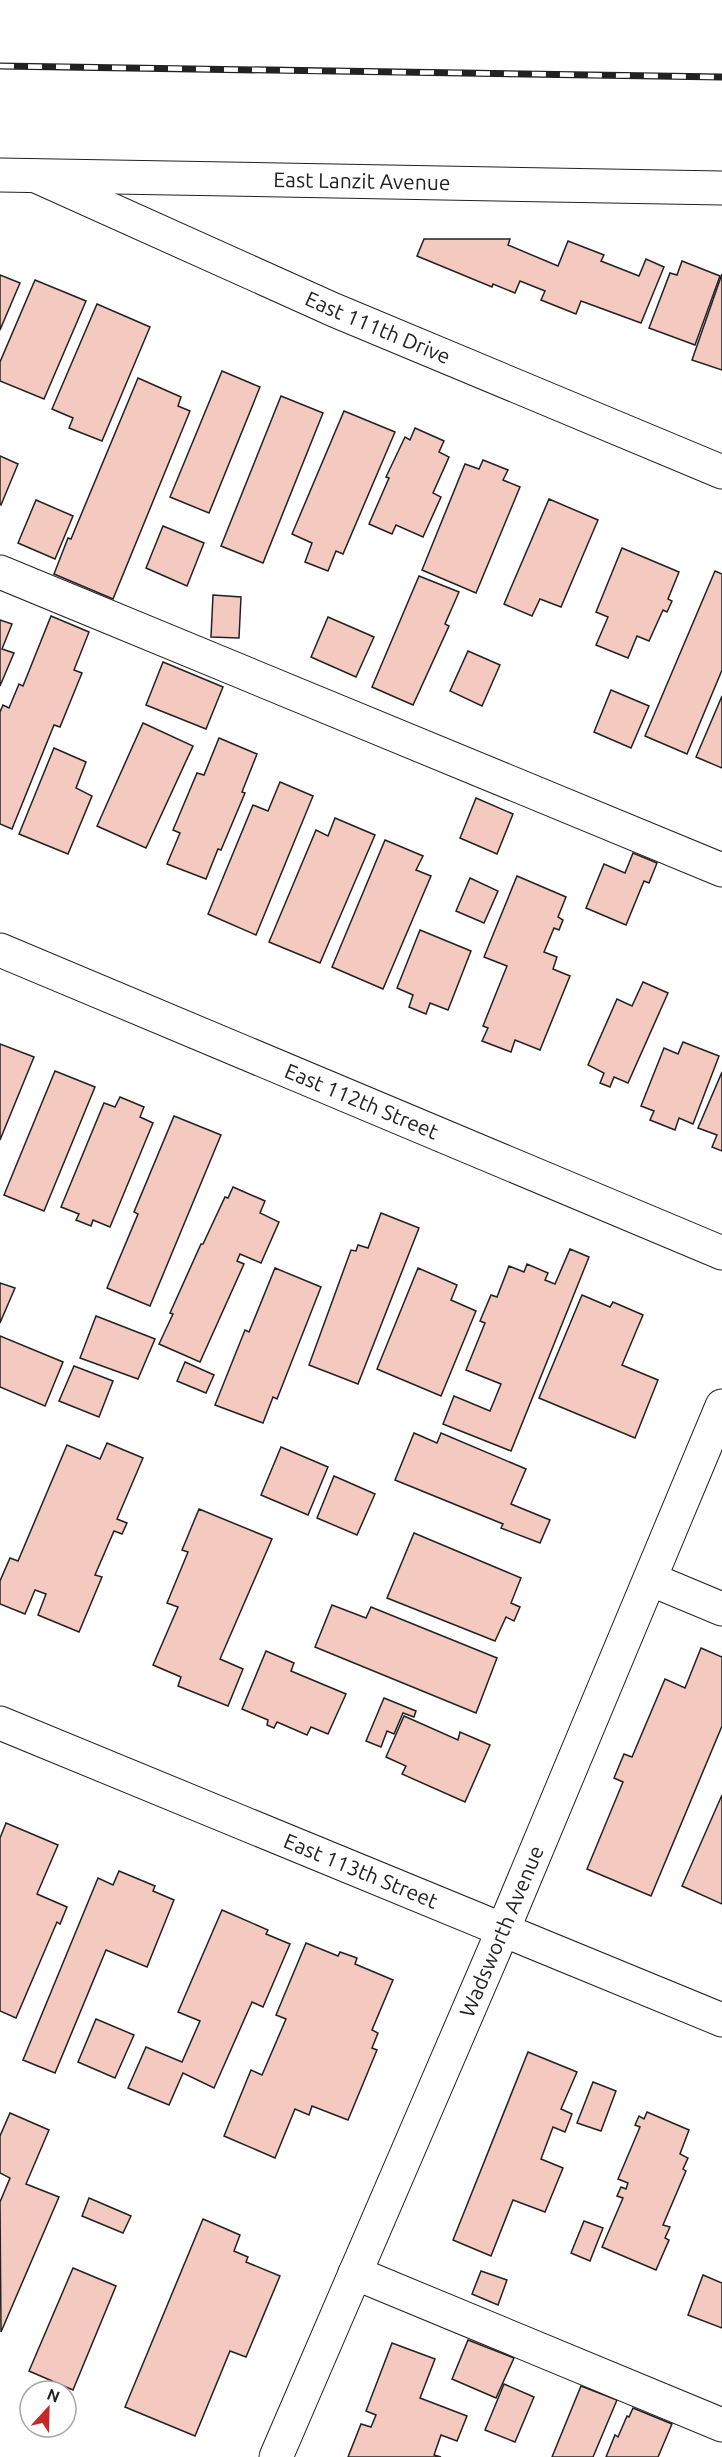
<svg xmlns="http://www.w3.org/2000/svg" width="722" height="2457" font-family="Ubuntu,sans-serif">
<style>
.building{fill:#f3c9c0;stroke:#222;stroke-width:1.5}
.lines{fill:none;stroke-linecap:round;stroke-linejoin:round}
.minor-casing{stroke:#222;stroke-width:35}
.minor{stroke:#fff;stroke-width:33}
.rail-casing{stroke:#222;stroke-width:7}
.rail{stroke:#fff;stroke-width:4.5;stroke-dasharray:14;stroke-linecap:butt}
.labels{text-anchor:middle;stroke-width:4.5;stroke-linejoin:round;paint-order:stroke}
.street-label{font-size:21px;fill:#222;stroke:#fff}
</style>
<rect width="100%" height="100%" fill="#fff"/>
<g class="building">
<path d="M424,239H510L508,245L558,266L568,241L604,255L601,261L639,276L646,259L664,267L641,323L581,301L576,314L541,300L545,291L520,281L515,293L493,284L492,287L417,256Z"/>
<path d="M682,261L720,276L695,345L649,328L670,273L677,275Z"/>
<path d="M722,274V370L692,360Z"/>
<path d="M0,275L20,283L0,330Z"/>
<path d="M35,280L86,301L44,399L0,381V362Z"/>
<path d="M97,304L150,327L102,441L69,428L73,418L52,409Z"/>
<path d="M222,371L260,387L209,513L170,497Z"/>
<path d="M138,378L181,397L178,406L190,411L113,599L54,574L68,538L71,539Z"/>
<path d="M281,396L323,413L263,563L221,546Z"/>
<path d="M344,411L395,432L343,554L336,551L328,571L305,562L312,543L292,534Z"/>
<path d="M415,428L444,441L439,452L449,457L433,493L441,497L423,537L396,525L392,534L369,524L389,478L386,477L405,437L410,440Z"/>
<path d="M0,456L18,464L1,505L0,504Z"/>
<path d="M483,460L508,470L503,480L520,487L476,593L422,570L465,464L479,469Z"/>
<path d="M549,499L598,520L561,607L540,599L532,616L504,604Z"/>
<path d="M36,500L73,516L55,559L18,543Z"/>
<path d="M163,526L204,543L187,586L146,568Z"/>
<path d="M622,548L679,572L668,599L672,601L667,612L663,610L649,641L637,636L628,658L596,645L608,617L596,612Z"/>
<path d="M715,571L722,574V670L687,754L645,736Z"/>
<path d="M419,576L459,592L445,624L449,626L413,705L372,687Z"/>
<path d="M213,595L241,597L239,638L211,637Z"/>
<path d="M51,616L89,632L74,670L82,673L60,727L54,725L12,829L0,824V712L3,705L9,708L19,684L23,686Z"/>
<path d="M328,617L374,637L356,677L311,657Z"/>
<path d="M0,620L12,624L2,649L14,653L0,686Z"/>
<path d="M468,651L500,665L482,706L450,691Z"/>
<path d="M163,662L223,687L206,729L146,705Z"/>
<path d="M611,690L649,706L631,748L594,732Z"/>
<path d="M722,696V768L696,757Z"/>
<path d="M143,723L193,746L146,848L97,826Z"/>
<path d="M219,738L257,754L242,792L245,793L221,850L218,849L206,879L167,864L180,833L173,830L197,773L204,775Z"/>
<path d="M54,748L86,762L76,788L92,796L68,854L19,834Z"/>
<path d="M280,782L313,796L256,935L208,914L253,805L268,811Z"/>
<path d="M476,798L513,814L497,854L460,838Z"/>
<path d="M335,818L375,835L320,963L269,942L316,830L328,836Z"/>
<path d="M385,840L423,856L416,870L431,876L383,989L332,967Z"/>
<path d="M633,853L657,863L649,883L644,881L626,925L586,908L604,864L625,873Z"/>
<path d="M517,876L566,897L558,917L563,920L559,930L554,928L544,952L557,957L553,969L570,976L540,1050L515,1040L511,1052L482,1041L488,1028L483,1026L507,966L484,957Z"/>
<path d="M470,878L498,891L484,923L456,911Z"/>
<path d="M420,930L471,951L448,1010L430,1003L426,1014L409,1007L413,995L397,988Z"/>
<path d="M643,982L668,993L628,1083L614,1077L610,1087L600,1083L604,1073L588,1065L617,999L632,1006Z"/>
<path d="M683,1042L719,1056L693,1124L679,1118L675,1130L650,1120L654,1111L641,1106L664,1048L678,1054Z"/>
<path d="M0,1044L34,1057L0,1140Z"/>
<path d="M55,1071L95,1087L44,1211L4,1195Z"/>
<path d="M722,1072V1151L712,1147L717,1135L698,1128Z"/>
<path d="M120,1097L144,1107L140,1117L153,1123L110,1227L93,1220L91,1226L76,1220L79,1214L61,1207L104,1103L115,1107Z"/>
<path d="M174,1116L221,1135L150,1306L107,1288L138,1214L134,1212Z"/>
<path d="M233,1187L265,1201L260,1213L279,1222L261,1263L240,1254L237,1261L244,1264L200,1362L159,1344L173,1314L170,1313L201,1244H203L225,1197L228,1198Z"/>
<path d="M381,1213L419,1228L358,1384L309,1365L351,1250L356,1251L358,1245L368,1248Z"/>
<path d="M570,1249L589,1257L511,1451L443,1424L454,1396L490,1411L501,1384L466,1370L485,1323L480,1321L491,1295L497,1297L509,1266L524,1272L527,1264L548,1273L545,1280L555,1284Z"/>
<path d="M275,1268L321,1287L277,1399L273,1397L263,1423L215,1405L245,1330L249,1332Z"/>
<path d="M418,1268L457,1285L451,1300L476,1311L441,1396L377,1369Z"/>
<path d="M0,1283L15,1288L0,1323Z"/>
<path d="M582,1295L610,1307L613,1302L643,1315L622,1365L658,1380L635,1438L539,1398Z"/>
<path d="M96,1316L155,1339L138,1379L80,1358Z"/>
<path d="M0,1336L63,1362L45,1406L0,1387Z"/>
<path d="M185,1362L214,1375L206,1393L177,1381Z"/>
<path d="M74,1366L113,1381L99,1417L59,1401Z"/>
<path d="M414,1433L437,1443L441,1433L526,1469L511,1504L550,1520L540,1543L501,1528L503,1524L395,1480Z"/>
<path d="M107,1443L143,1458L117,1519L127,1523L122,1534L114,1531L95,1575L102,1577L79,1632L38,1615L46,1594L35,1590L25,1614L0,1604V1581L10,1558L18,1561L67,1445L100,1459Z"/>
<path d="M281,1447L328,1467L308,1515L261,1495Z"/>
<path d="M334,1476L375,1494L357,1535L317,1518Z"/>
<path d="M199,1509L272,1539L220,1659L243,1669L228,1706L178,1686L181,1677L153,1665L178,1607L167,1603L188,1552L182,1550Z"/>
<path d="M414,1533L521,1578L511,1603L520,1607L514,1621L506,1617L495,1641L387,1598Z"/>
<path d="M332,1605L366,1618L371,1607L497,1658L476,1713L315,1647Z"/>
<path d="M701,1648L722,1657V1726L651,1896L587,1869L623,1782L614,1778L624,1754L632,1757L665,1679L685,1688Z"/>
<path d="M266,1651L294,1663L291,1671L346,1694L328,1734L311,1727L307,1735L277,1722L274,1728L267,1725L268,1720L242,1709Z"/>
<path d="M384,1698L416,1711L414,1717L403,1713L394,1734L387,1731L381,1747L366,1741Z"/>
<path d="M404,1716L458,1740L460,1732L490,1745L465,1802L402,1774L406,1766L386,1757Z"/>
<path d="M722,1795V1904L682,1886Z"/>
<path d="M6,1823L58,1845L37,1894L67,1907L60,1924L57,1922L16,2018L0,2011V1838Z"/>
<path d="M119,1871L155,1886L153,1891L174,1900L147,1967L106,1950L55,2073L23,2060L98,1878L113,1885Z"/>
<path d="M222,1910L268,1930L266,1934L290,1944L263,2007L252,2002L214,2088L183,2073L169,2105L128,2088L146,2047L182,2062L200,2021L178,2012Z"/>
<path d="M306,1943L338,1956L340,1952L357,1958L355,1964L393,1980L372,2030L378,2033L372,2048L377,2050L348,2120L312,2106L309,2115L295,2109L275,2158L224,2136L251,2070L262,2075L286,2019L276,2015Z"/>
<path d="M96,2019L134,2035L115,2078L78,2062Z"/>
<path d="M528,2052L577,2072L561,2109L572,2114L565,2132L553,2127L541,2159L563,2168L545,2212L513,2200L491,2256L453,2240Z"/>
<path d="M593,2082L616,2091L601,2131L577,2123Z"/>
<path d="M647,2112L689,2130L680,2154L688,2158L683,2169L686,2171L663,2225L670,2227L665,2238L669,2240L656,2270L602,2247L623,2198L617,2196L621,2187L626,2189L628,2183L618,2179L640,2127L635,2125L639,2116L644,2119Z"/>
<path d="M10,2113L49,2130L26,2184L59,2197L1,2332L0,2202L10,2178L0,2173V2136Z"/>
<path d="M89,2198L131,2216L123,2233L82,2216Z"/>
<path d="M203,2219L240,2235L234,2251L248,2257L246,2262L280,2276L246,2357L230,2351L195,2436L125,2407Z"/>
<path d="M584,2221L603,2228L590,2261L571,2253Z"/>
<path d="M73,2268L116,2286L73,2390L29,2371Z"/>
<path d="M481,2271L507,2280L498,2305L472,2294Z"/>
<path d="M703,2275L722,2283V2328L688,2315Z"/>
<path d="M468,2340L514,2358L496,2398L452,2379Z"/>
<path d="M392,2343L435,2359L420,2398L467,2416L457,2441L441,2435L434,2455L441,2457H348L361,2424L371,2427L376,2415L366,2411Z"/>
<path d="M504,2384L534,2397L515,2442L485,2430Z"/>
<path d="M581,2386L617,2400L593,2457H552Z"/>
<path d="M633,2408L672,2424L658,2457H606L615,2435L618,2437L627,2416L629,2417Z"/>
</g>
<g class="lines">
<defs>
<g id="minor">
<path id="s1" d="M0,175L722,188"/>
<path id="s2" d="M36,176L334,310L722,472"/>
<path d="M0,572L722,870"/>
<path id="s3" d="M0,950L722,1253"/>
<path d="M650,1579L722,1609"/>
<path id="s4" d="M0,1723L722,2020"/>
<path d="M355,2273L722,2425"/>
<path id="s5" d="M276,2457L503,1930L722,1406"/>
</g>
</defs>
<use href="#minor" class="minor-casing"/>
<use href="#minor" class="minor"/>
<defs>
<path id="rail" d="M0,66L722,77"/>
</defs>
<use href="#rail" class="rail-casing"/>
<use href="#rail" class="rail"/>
</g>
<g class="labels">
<g class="street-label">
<text dy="7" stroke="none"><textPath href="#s1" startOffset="362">East Lanzit Avenue</textPath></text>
<text dy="7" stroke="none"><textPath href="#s2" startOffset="374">East 111th Drive</textPath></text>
<text dy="7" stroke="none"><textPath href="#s3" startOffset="392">East 112th Street</textPath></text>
<text dy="7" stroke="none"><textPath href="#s4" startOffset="390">East 113th Street</textPath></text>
<text dy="7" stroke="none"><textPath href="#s5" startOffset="572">Wadsworth Avenue</textPath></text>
</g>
</g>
<g transform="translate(48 2409) rotate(22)"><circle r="28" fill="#ffffff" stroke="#a7a7a7" stroke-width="1.5"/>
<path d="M0-4.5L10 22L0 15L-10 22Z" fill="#c62828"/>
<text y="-9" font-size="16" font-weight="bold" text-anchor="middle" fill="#222222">N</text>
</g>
</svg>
